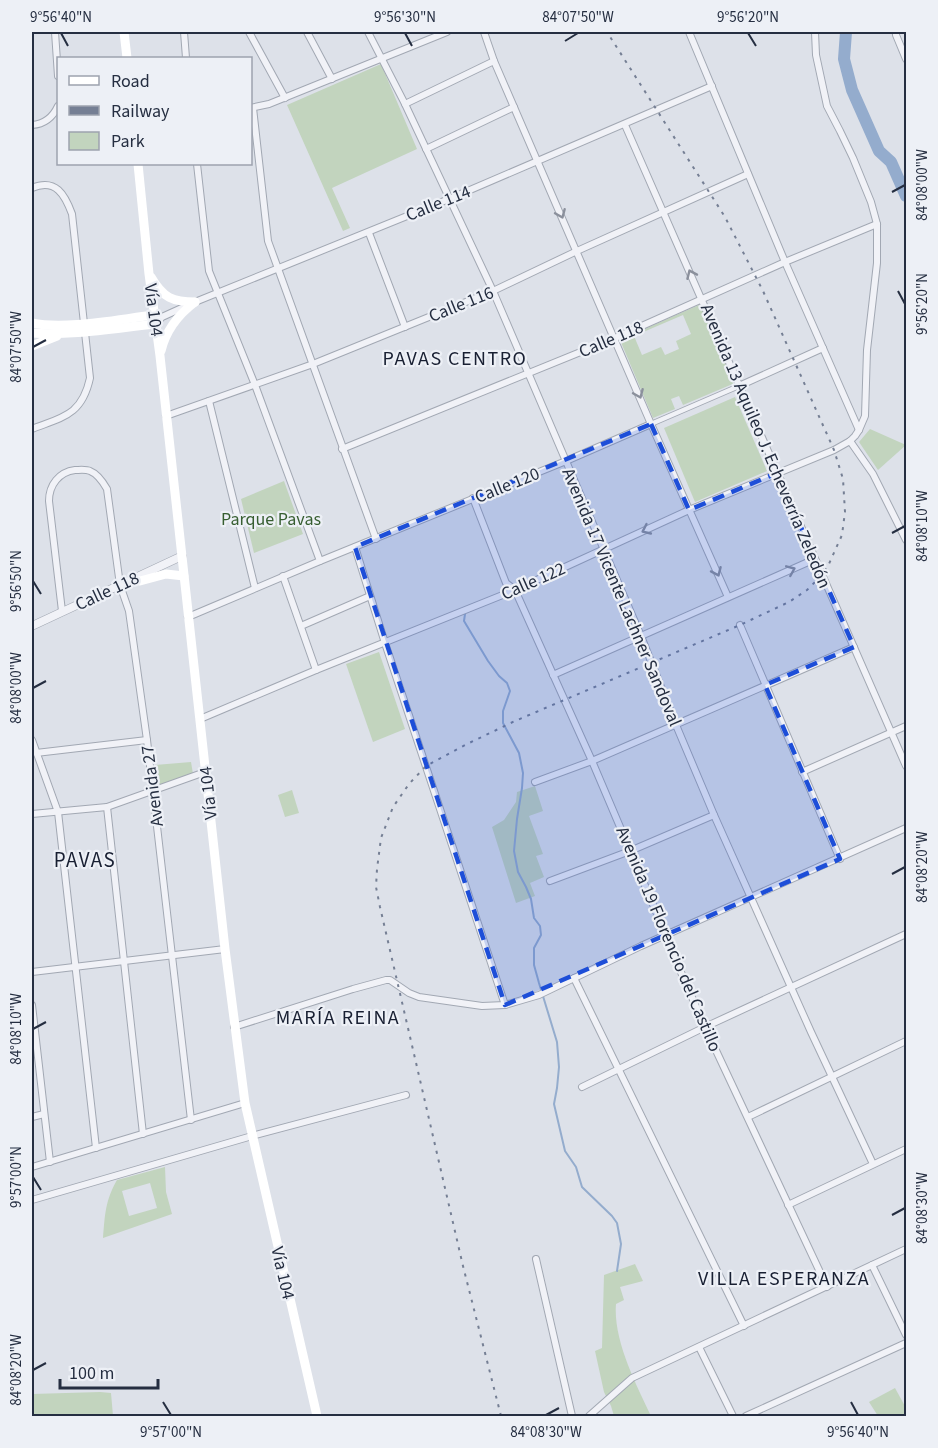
<svg xmlns="http://www.w3.org/2000/svg" width="938" height="1448" font-family="'Source Sans 3',sans-serif">
<style>
.green{fill:#c2d4be;fill-rule:evenodd}
.lines{fill:none;stroke-linecap:round;stroke-linejoin:round}
.stream{stroke:#94accd;stroke-width:2}
.river{stroke:#94accd;stroke-width:12}
.pedestrian-casing{stroke:#a2a8b3;stroke-width:6}
.minor-casing{stroke:#a2a8b3;stroke-width:8}
.tertiary-casing{stroke:#a2a8b3;stroke-width:9}
.pedestrian{stroke:#f1f2f7;stroke-width:4.5}
.minor{stroke:#f1f2f7;stroke-width:6}
.tertiary{stroke:#f1f2f7;stroke-width:8}
.secondary{stroke:#fff;stroke-width:9}
.rail{stroke:#757f94;stroke-width:2;stroke-dasharray:3 6;stroke-linecap:butt}
.oneway{stroke:#8b909c}
.marked{fill:#1d4ed8;fill-opacity:0.2;stroke:#1d4ed8;stroke-width:4.5;stroke-dasharray:12 8;stroke-linejoin:round}
.ticks{fill:none;stroke:#252e41;stroke-width:2}
.labels{text-anchor:middle;stroke-width:4.5;stroke-linejoin:round;paint-order:stroke}
.street-label{font-size:18px;fill:#252e41;stroke:#edf0f6}
.park-label{font-size:18px;fill:#375e31;stroke:#edf0f6}
.neighbourhood-label{font-size:20px;letter-spacing:1.5px;fill:#181f32;stroke:#edf0f6}
.quarter-label{font-size:21px;letter-spacing:1.5px;fill:#181f32;stroke:#edf0f6}
.neatline{fill:none;stroke:#252e41;stroke-width:2}
.ticks-label{font-size:15px;text-anchor:middle;fill:#252e41}
</style>
<rect width="100%" height="100%" fill="#dde1e9"/>
<g class="green">
<path d="M381,64L417,149L332,188L350,228L343,231L287,105Z"/>
<path d="M701,304L735,383L683,405L679,396L671,399L675,409L653,418L620,340ZM683,315L691,334L676,341L679,349L665,355L661,347L642,355L634,336Z"/>
<path d="M735,397L767,471L695,502L664,428Z"/>
<path d="M870,429L906,445L878,470L859,442Z"/>
<path d="M284,481L303,534L254,553L241,499Z"/>
<path d="M379,652L405,729L373,742L346,664Z"/>
<path d="M191,762L193,774L156,786L155,765Z"/>
<path d="M535,786L543,811L529,816L543,854L536,856L544,877L530,883L535,896L516,903L492,827L504,820L516,802L517,792Z"/>
<path d="M292,790L299,813L285,817L278,795Z"/>
<path d="M165,1167L166,1192L172,1214L103,1238C105,1215 105,1201 117,1180ZM150,1183L157,1208L129,1216L122,1191Z"/>
<path d="M635,1264L643,1281L620,1287L624,1300L616,1304C613,1340 636,1384 651,1416H614L611,1406L604,1392L595,1351L602,1348L604,1275Z"/>
<path d="M895,1388L906,1408V1416H878L869,1402Z"/>
<path d="M100,1392L111,1393L113,1416H32V1394Z"/>
</g>
<g class="lines">
<path class="stream" d="M465,614L464,621L488,661L499,676L507,683L510,691L503,711V723L519,753L523,773L522,788L517,819L514,851L518,872L526,887L531,899L534,918L540,926L541,935L534,948V965L539,983L557,1042L559,1067L557,1088L554,1104L565,1151L576,1167L582,1187L612,1216L617,1223L621,1244L617,1271"/>
<path class="river" d="M846,32L844,59L852,90L879,151L891,162L906,196"/>
<defs>
<path id="pedestrian" d="M651,424L739,386"/>
<g id="minor">
<path d="M55,32L58,76"/>
<path d="M184,32L186,58"/>
<path d="M249,32L285,98"/>
<path d="M307,32L332,79"/>
<path d="M368,32L405,104L493,291L641,636L676,725L714,815L811,1032L873,1164"/>
<path d="M484,32L494,61L651,424L728,597"/>
<path d="M689,32L785,262L859,430"/>
<path d="M896,35L906,59"/>
<path d="M405,104L494,61"/>
<path d="M250,108L269,104L447,32"/>
<path d="M253,108L268,241L376,539"/>
<path d="M32,125C45,124 53,117 58,106"/>
<path d="M625,125L906,766"/>
<path d="M426,149L514,107"/>
<path d="M197,164L209,271L255,385L320,561"/>
<path d="M32,188C56,178 65,195 72,214L90,378C82,415 63,417 32,429"/>
<path d="M369,233L405,327"/>
<path d="M156,324L162,317L195,302L449,199L712,86"/>
<path d="M739,386L823,348"/>
<path d="M209,401L255,588"/>
<path d="M166,416L313,364L493,291L577,251L748,174"/>
<path d="M850,441L873,474L906,540"/>
<path d="M342,449L615,338L785,262L877,224"/>
<path d="M473,498L506,583L515,590L592,761L663,928L669,945L705,1027L827,1287"/>
<path d="M355,547L385,643L505,1005"/>
<path d="M283,576L316,670"/>
<path d="M62,611L49,501C49,485 59,472 75,470C79,470 86,469 90,471C98,474 103,482 107,489L120,585L129,611L147,740L191,1120"/>
<path d="M188,617L320,561L566,461L651,424"/>
<path d="M740,625L840,859"/>
<path d="M301,626L370,596"/>
<path d="M553,675L815,559"/>
<path d="M200,719L316,670L515,590L689,510L834,450L850,441L855,436L859,430L865,416L867,350L877,263V224L871,202L853,158L840,131L827,106L816,55L815,32"/>
<path d="M32,740L58,812L96,1148"/>
<path d="M36,753L147,740"/>
<path d="M802,772L906,726"/>
<path d="M535,782L592,761L854,647"/>
<path d="M107,807L143,1134"/>
<path d="M32,814L107,807L205,772"/>
<path d="M550,881L630,851L714,815"/>
<path d="M32,972L225,949"/>
<path d="M574,978L744,1326"/>
<path d="M32,1005L50,1162"/>
<path d="M234,1027L353,989L386,980H390L409,993L419,997L482,1006L505,1005L539,995L641,946L906,828"/>
<path d="M582,1087L705,1027L906,934"/>
<path d="M32,1117L44,1114"/>
<path d="M748,1117L906,1041"/>
<path d="M32,1167L245,1103"/>
<path d="M32,1200L252,1136L406,1095"/>
<path d="M788,1205L906,1149"/>
<path d="M536,1259L572,1416"/>
<path d="M872,1265L906,1335"/>
<path d="M699,1347L733,1416"/>
<path d="M589,1416L632,1378L906,1249"/>
<path d="M746,1416L906,1343"/>
</g>
<path id="tertiary" d="M32,626L182,556"/>
</defs>
<use href="#pedestrian" class="pedestrian-casing"/>
<use href="#minor" class="minor-casing"/>
<use href="#tertiary" class="tertiary-casing"/>
<use href="#pedestrian" class="pedestrian"/>
<use href="#minor" class="minor"/>
<use href="#tertiary" class="tertiary"/>
<g class="secondary">
<path d="M124,32L127,58"/>
<path d="M138,164L149,274L160,356L225,949L245,1103L317,1416"/>
<path d="M151,277C163,298 173,302 195,302"/>
<path d="M32,323C66,330 119,319 155,315"/>
<path d="M32,333C71,336 116,328 156,324"/>
<path d="M32,346L57,336"/>
<path d="M161,351C166,330 179,314 195,302"/>
<path d="M133,579L140,581L166,574L184,576"/>
</g>
<path class="rail" d="M501,1416L463,1266L380,907L376,887L377,869L381,838L393,807L409,784L426,766L465,745L515,721L740,625L789,602L807,590L822,575L828,566L842,535L845,512L843,479L834,450L763,291L725,217L607,32"/>
</g>
<defs><path id="oneway-chevron" d="M-2-3.5L2.5 0L-2 3.5" fill="none" stroke-width="1.6" stroke-linecap="round" stroke-linejoin="round" transform="scale(1.5)"/></defs>
<g class="oneway">
<use href="#oneway-chevron" transform="translate(561 214) rotate(67)"/>
<use href="#oneway-chevron" transform="translate(691 274) rotate(-114)"/>
<use href="#oneway-chevron" transform="translate(639 394) rotate(67)"/>
<use href="#oneway-chevron" transform="translate(646 530) rotate(155)"/>
<use href="#oneway-chevron" transform="translate(791 570) rotate(-23)"/>
<use href="#oneway-chevron" transform="translate(717 572) rotate(66)"/>
</g>
<path class="marked" d="M651,424L689,510L777,473L854,647L765,685L840,859L505,1005L355,547Z"/>
<path class="ticks" d="M61,33L68,46M405,33L412,46M748,33L756,46M565,41L578,33M892,192L905,185M898,291L905,304M33,347L46,340M892,533L905,526M33,581L41,594M33,688L46,681M892,874L905,867M33,1029L46,1022M33,1177L41,1190M892,1215L905,1208M33,1370L46,1363M163,1402L171,1415M851,1402L858,1415M546,1415L559,1408"/>
<g class="labels">
<g class="street-label">
<text transform="translate(438 203) rotate(-22)" y="6">Calle 114</text>
<text transform="translate(461 304) rotate(-22)" y="6">Calle 116</text>
<text transform="translate(154 310) rotate(83)" y="6">Vía 104</text>
<text transform="translate(611 339) rotate(-23)" y="6">Calle 118</text>
<text transform="translate(766 446) rotate(67)" y="6">Avenida 13 Aquileo J. Echeverría Zeledón</text>
<text transform="translate(507 485) rotate(-22)" y="6">Calle 120</text>
<text transform="translate(533 581) rotate(-24)" y="6">Calle 122</text>
<text transform="translate(107 591) rotate(-25)" y="6">Calle 118</text>
<text transform="translate(622 597) rotate(67)" y="6">Avenida 17 Vicente Lachner Sandoval</text>
<text transform="translate(152 786) rotate(-97)" y="6">Avenida 27</text>
<text transform="translate(208 793) rotate(-96)" y="6">Vía 104</text>
<text transform="translate(669 939) rotate(67)" y="6">Avenida 19 Florencio del Castillo</text>
<text transform="translate(283 1273) rotate(77)" y="6">Vía 104</text>
</g>
<g class="park-label">
<text x="271" y="525">Parque Pavas</text>
</g>
<g class="neighbourhood-label">
<text x="455" y="365">PAVAS CENTRO</text>
<text x="338" y="1024">MARÍA REINA</text>
<text x="784" y="1285">VILLA ESPERANZA</text>
</g>
<g class="quarter-label">
<text x="85" y="867">PAVAS</text>
</g>
</g>
<rect width="938" height="1448" fill="none" stroke="#edf0f6" stroke-width="66"/>
<rect x="57" y="57" width="195" height="108" fill="#edf0f6" stroke="#9da2ae" stroke-width="1.5"/>
<rect x="69" y="76" width="30" height="9" fill="#ffffff" stroke="#9da2ae" stroke-width="1.5"/>
<text x="111" y="87" font-size="18" fill="#252e41">Road</text>
<rect x="69" y="106" width="30" height="9" fill="#757f94" stroke="#9da2ae" stroke-width="1.5"/>
<text x="111" y="117" font-size="18" fill="#252e41">Railway</text>
<rect x="69" y="132" width="30" height="18" fill="#c2d4be" stroke="#9da2ae" stroke-width="1.5"/>
<text x="111" y="147" font-size="18" fill="#252e41">Park</text>
<path d="M60 1379v9h98v-9" fill="none" stroke="#252e41" stroke-width="3"/>
<text x="69" y="1379" font-size="18" fill="#252e41" stroke="#edf0f6" stroke-width="4.5" paint-order="stroke">100 m</text>
<rect x="33" y="33" width="872" height="1382" class="neatline"/>
<g class="ticks-label">
<text x="61" y="22">9°56'40"N</text>
<text x="405" y="22">9°56'30"N</text>
<text x="578" y="22">84°07'50"W</text>
<text x="748" y="22">9°56'20"N</text>
<text transform="translate(922 185) rotate(-90)" y="5">84°08'00"W</text>
<text transform="translate(922 304) rotate(-90)" y="5">9°56'20"N</text>
<text transform="translate(16 347) rotate(-90)" y="5">84°07'50"W</text>
<text transform="translate(922 526) rotate(-90)" y="5">84°08'10"W</text>
<text transform="translate(16 581) rotate(-90)" y="5">9°56'50"N</text>
<text transform="translate(16 688) rotate(-90)" y="5">84°08'00"W</text>
<text transform="translate(922 867) rotate(-90)" y="5">84°08'20"W</text>
<text transform="translate(16 1029) rotate(-90)" y="5">84°08'10"W</text>
<text transform="translate(16 1177) rotate(-90)" y="5">9°57'00"N</text>
<text transform="translate(922 1208) rotate(-90)" y="5">84°08'30"W</text>
<text transform="translate(16 1370) rotate(-90)" y="5">84°08'20"W</text>
<text x="171" y="1437">9°57'00"N</text>
<text x="546" y="1437">84°08'30"W</text>
<text x="858" y="1437">9°56'40"N</text>
</g>
</svg>
